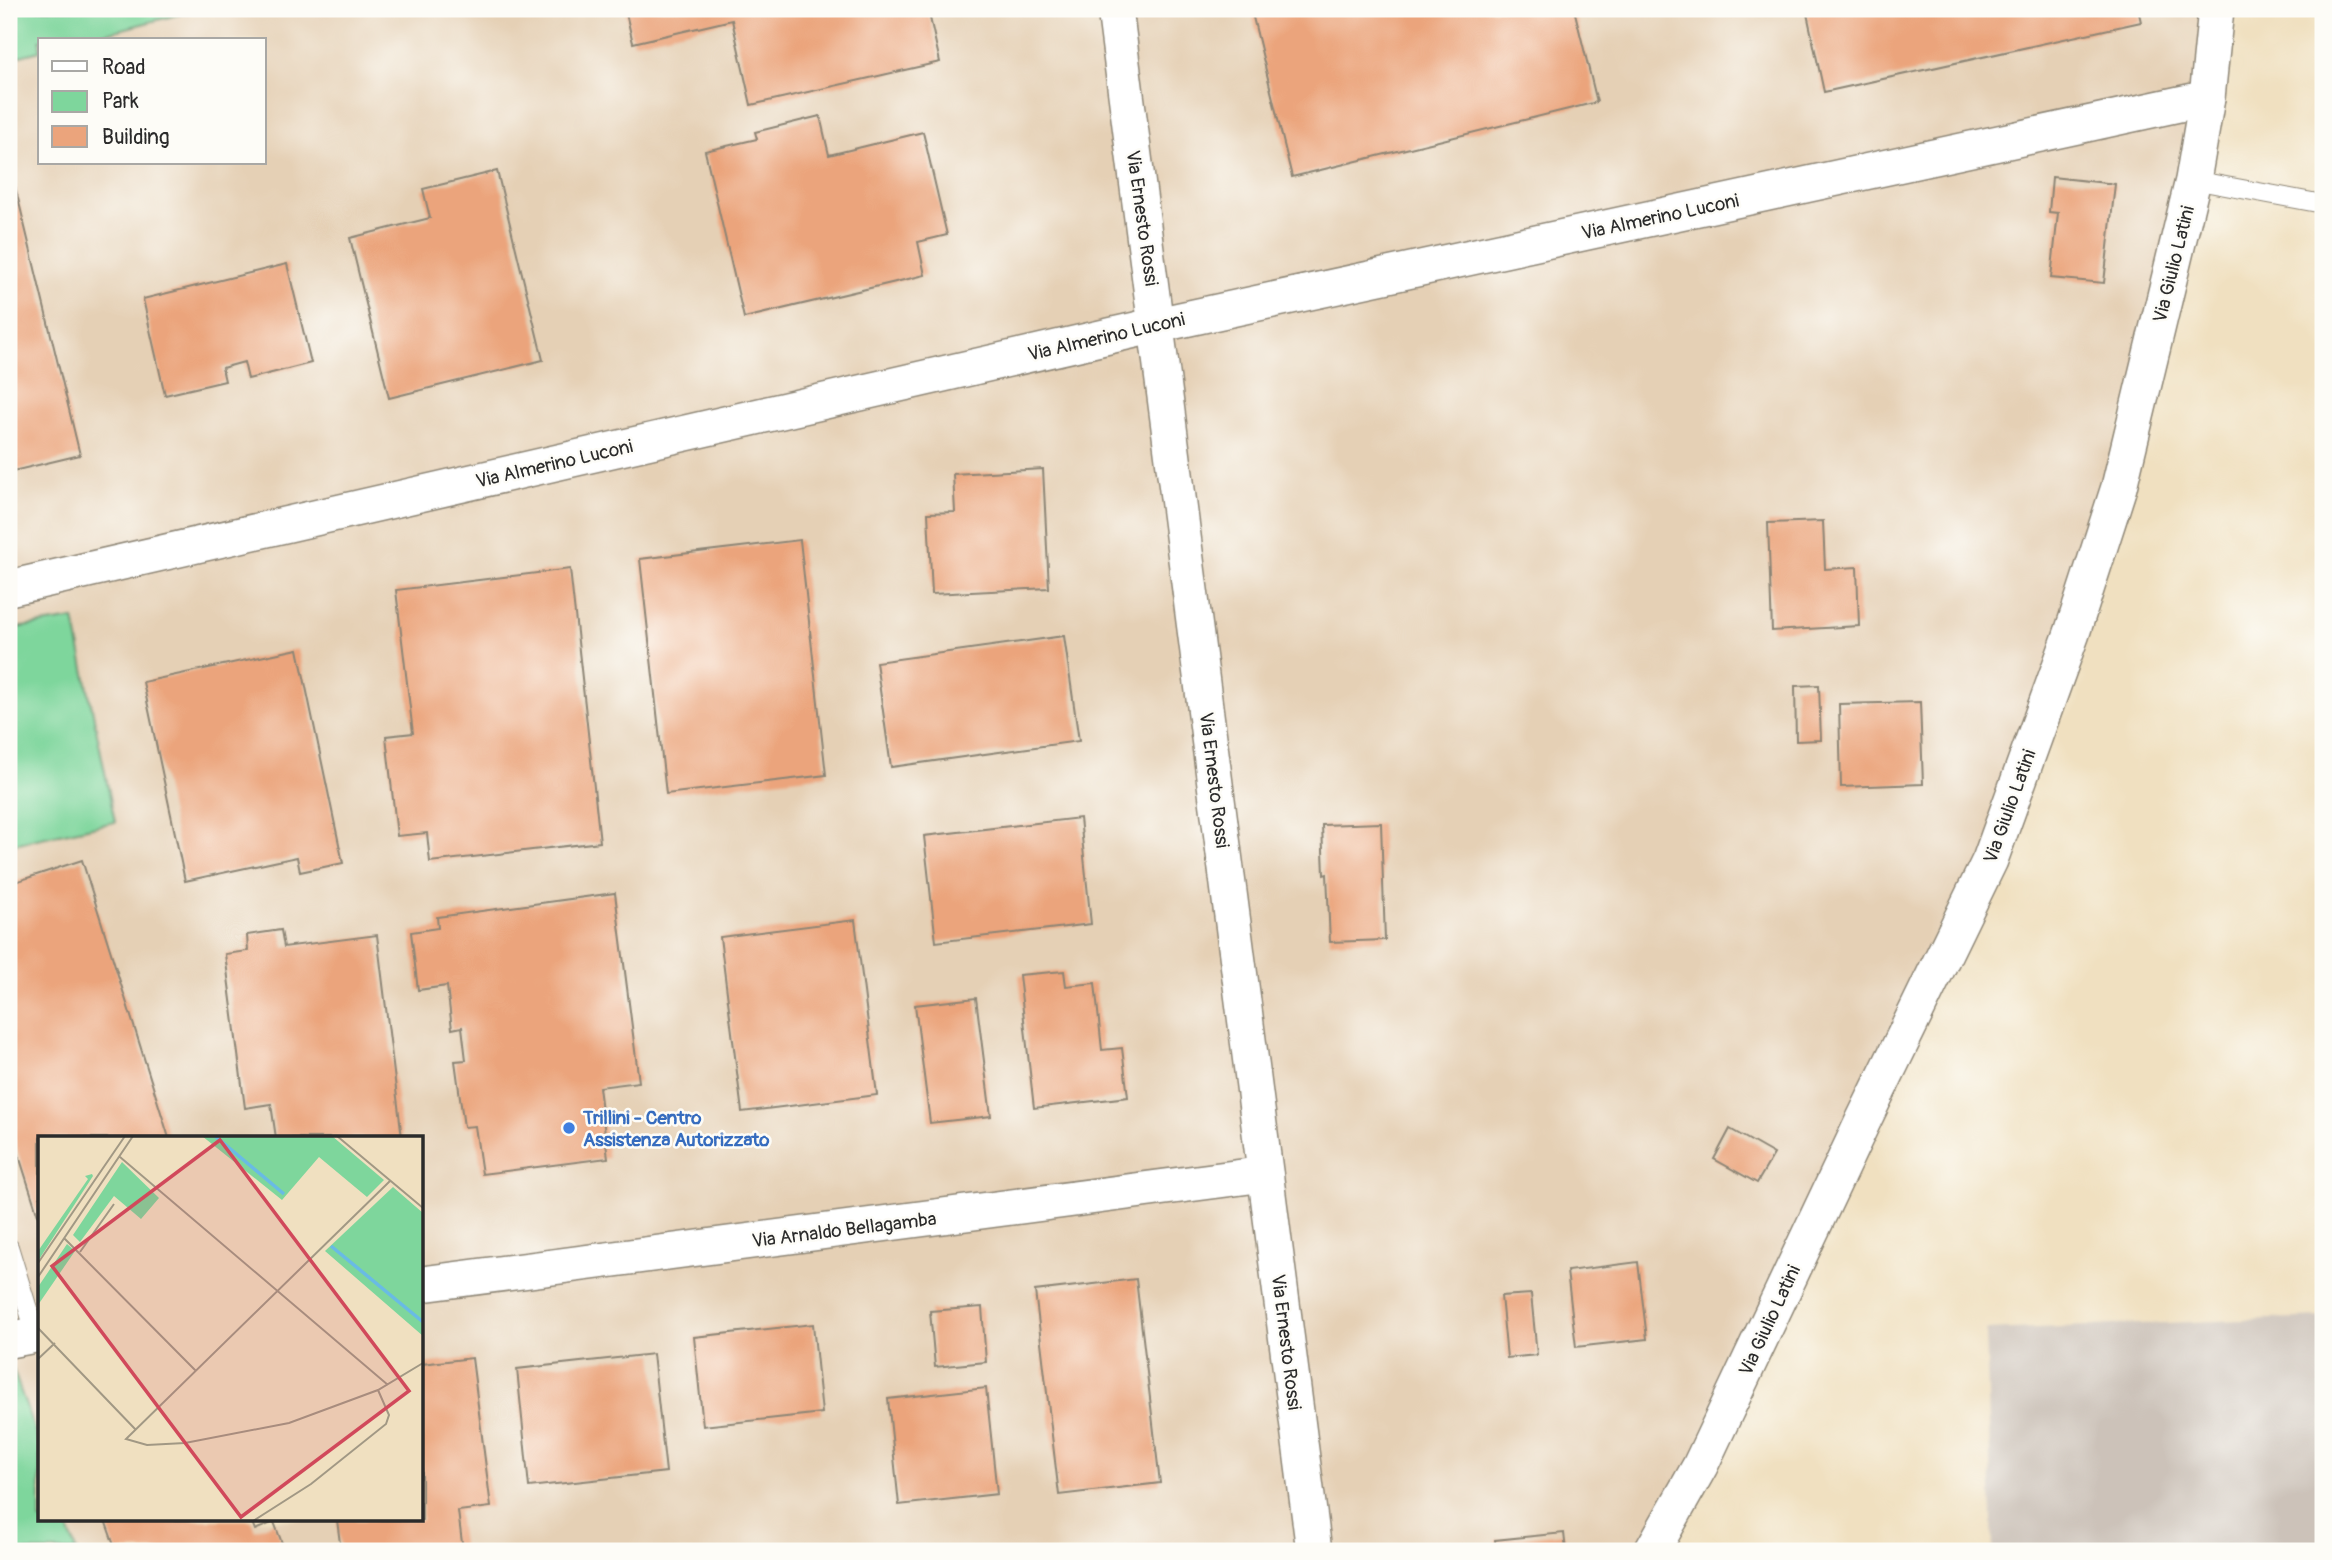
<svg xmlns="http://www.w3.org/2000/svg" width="2332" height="1560" font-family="Pangolin,sans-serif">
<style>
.built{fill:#e5d0b5;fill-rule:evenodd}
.industrial{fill:#ccc2b9}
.green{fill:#7ed69c;stroke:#548064;stroke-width:2}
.building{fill:#eba47c}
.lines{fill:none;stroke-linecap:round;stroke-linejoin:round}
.service-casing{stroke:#8e8676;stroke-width:20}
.minor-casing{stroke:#8e8676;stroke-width:38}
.service{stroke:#fff;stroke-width:18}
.minor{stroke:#fff;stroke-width:35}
.shop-dot{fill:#3f7fe0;stroke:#fdfcf7;stroke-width:2.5}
.labels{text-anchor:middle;stroke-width:5;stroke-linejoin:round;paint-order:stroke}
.street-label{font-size:19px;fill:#2b2b2b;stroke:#fdfcf7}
.shop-label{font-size:19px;font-weight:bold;fill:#366cbe;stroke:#fdfcf7;text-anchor:start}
.inset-river{fill:none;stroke:#69bbe4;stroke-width:3.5}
.inset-road{fill:none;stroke:#a19884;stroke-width:2}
.view{fill:#d1495b;fill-opacity:0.15;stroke:#d1495b;stroke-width:3.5}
.inset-edge{fill:none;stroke:#2b2b2b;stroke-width:3.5}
</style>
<rect width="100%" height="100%" fill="#fdfcf7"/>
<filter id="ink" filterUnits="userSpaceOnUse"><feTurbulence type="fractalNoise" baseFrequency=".0143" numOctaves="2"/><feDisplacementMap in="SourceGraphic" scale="14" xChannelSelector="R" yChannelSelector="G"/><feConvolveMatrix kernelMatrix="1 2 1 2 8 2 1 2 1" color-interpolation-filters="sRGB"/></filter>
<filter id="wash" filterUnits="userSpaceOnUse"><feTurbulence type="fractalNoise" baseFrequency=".00686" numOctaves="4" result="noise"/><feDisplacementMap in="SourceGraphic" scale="28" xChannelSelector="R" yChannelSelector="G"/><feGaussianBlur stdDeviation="1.57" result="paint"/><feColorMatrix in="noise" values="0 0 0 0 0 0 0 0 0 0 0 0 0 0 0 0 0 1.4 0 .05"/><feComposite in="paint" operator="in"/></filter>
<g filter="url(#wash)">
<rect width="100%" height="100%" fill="#f0e0c0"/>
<path class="built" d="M200,9H2216L2193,180L1990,860L1652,1551H9V59L40,51V163H264V40H80ZM40,1138H422V1520H40Z"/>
<path class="industrial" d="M2323,1317V1551H1993L1986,1330Z"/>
<g class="green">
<path d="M9,9H200L80,40H40V51L9,59Z"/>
<path d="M74,619L115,822L9,845V629Z"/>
<path d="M9,1358L40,1446V1520H65L76,1551H9Z"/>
</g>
<g id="blocks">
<g class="building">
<path d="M625,9H928L940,62L751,105L732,20L633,43Z"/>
<path d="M1251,9H1574L1597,102L1292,177Z"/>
<path d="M1806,9H2138L2141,22L1824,92Z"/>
<path d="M820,116L829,155L923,132L947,235L918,242L925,275L744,318L705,151L757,139L755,132Z"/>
<path d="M9,161L80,455L9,472Z"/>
<path d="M497,171L543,360L389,398L350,238L430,218L423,189Z"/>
<path d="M2052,177L2115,184L2104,283L2051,278L2058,213L2049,212Z"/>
<path d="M287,264L311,363L248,379L244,362L222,368L225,381L165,395L143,299Z"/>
<path d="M1043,469L1049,588L932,594L928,513L955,512L953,474Z"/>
<path d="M1823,521L1825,569L1857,567L1859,626L1772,631L1768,523Z"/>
<path d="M800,540L826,775L666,794L640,559Z"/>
<path d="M570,569L600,842L430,862L427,833L397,836L386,736L413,733L396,590Z"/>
<path d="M1064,636L1079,741L891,767L876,662Z"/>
<path d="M298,649L343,863L300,872L297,857L185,881L143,682Z"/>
<path d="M1819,685L1821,740L1796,741L1795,686Z"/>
<path d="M1920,702L1923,784L1841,787L1839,704Z"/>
<path d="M1080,818L1091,924L936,942L924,836Z"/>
<path d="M1381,823L1385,940L1330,942L1327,874L1324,875L1322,825Z"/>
<path d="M82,860L169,1138H40V1222L9,1124V884Z"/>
<path d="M615,893L639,1082L599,1087L608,1158L482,1174L475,1126L464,1127L455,1061L466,1060L462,1027L452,1029L447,986L418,990L411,932L438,928L437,917Z"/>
<path d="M855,920L877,1095L742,1112L720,937Z"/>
<path d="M281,930L284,947L377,935L402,1138H276L271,1104L245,1108L225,954L248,951L247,935Z"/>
<path d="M1064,971L1066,986L1095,983L1102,1050L1122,1048L1128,1097L1034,1108L1019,975Z"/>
<path d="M976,998L991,1116L930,1123L915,1005Z"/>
<path d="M1730,1129L1774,1154L1757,1183L1714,1159Z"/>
<path d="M1638,1262L1647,1339L1576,1347L1567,1271Z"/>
<path d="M1136,1279L1160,1483L1059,1495L1035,1291Z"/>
<path d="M1531,1294L1537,1355L1507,1358L1501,1296Z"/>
<path d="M982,1307L986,1362L935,1367L930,1311Z"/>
<path d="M813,1324L822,1413L703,1426L694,1337Z"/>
<path d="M653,1354L666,1472L529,1487L517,1369Z"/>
<path d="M472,1358L491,1507L458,1511L463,1551H341L337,1520H422V1364Z"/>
<path d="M986,1388L997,1494L899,1505L888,1399Z"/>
<path d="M105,1520H251L255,1530L274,1522L285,1551H116Z"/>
<path d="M1564,1533L1566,1551H1496L1495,1540Z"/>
<path d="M1163,1544V1551H1115V1549Z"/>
</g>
</g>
</g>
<g filter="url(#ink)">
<use href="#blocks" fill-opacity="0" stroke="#8e8676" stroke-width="2"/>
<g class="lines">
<defs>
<g id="service">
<path d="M2193,180L2323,204"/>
<path d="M9,1247L36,1335"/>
</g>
<g id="minor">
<path d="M1115,9L1314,1551"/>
<path d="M9,588L1157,325L2207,98"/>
<path d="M422,1284L1265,1174"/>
<path d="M9,1340L40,1334"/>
<path d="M1652,1551L1700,1466L1864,1119L1990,860L2072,633L2119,487L2193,180L2207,98L2216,9"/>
</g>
</defs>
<use href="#service" class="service-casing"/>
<use href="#minor" class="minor-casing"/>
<use href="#service" class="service"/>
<use href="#minor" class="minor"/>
</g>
</g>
<circle class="shop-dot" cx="569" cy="1128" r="7"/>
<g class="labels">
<g class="street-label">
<text transform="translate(1660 216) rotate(-12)" y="7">Via Almerino Luconi</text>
<text transform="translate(1143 218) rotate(82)" y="7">Via Ernesto Rossi</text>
<text transform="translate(2173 264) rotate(-76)" y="7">Via Giulio Latini</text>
<text transform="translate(1106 336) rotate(-13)" y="7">Via Almerino Luconi</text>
<text transform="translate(554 463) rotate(-13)" y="7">Via Almerino Luconi</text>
<text transform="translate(1215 780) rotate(83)" y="7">Via Ernesto Rossi</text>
<text transform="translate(2009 806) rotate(-70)" y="7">Via Giulio Latini</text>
<text transform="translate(844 1229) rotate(-7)" y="7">Via Arnaldo Bellagamba</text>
<text transform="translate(1769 1320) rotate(-65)" y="7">Via Giulio Latini</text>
<text transform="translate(1287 1342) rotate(83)" y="7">Via Ernesto Rossi</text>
</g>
<g class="shop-label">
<text x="583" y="1124">Trillini - Centro<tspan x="583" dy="22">Assistenza Autorizzato</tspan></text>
</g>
</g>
<g transform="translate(38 1136)">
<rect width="385" height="385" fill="#f0e0c0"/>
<path d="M164,0H294L346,44L329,61L281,21L244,64ZM84,26L121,62L103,83L76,60L42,106L35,99ZM54,38L55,40L0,125V115L50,43L47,40ZM355,51L385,77V200L287,115ZM29,108L37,115L0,169V151Z" fill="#7ed69c"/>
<path class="inset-river" d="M177,0L246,58M293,110L385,186"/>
<path class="inset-road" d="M299,0L385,72M82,21L350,249M352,45L88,303L109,309L147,307L251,287L340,254L385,227M26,102L158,235M42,116L76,68M0,127L87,0M0,141L95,0M0,192L98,294M0,223L17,207M215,385L273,348L348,288L351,279L340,254"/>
<path class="view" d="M182,4L371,255L203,381L14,130Z"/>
<rect width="385" height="385" class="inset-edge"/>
</g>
<rect width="2332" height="1560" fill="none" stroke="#fdfcf7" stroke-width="35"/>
<rect x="38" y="38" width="228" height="126" fill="#fdfcf7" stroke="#a9a8a5" stroke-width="2"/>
<rect x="52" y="61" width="35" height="10" fill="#ffffff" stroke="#a9a8a5" stroke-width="2"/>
<text x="102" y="74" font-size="21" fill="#2b2b2b">Road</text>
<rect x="52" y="91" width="35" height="21" fill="#7ed69c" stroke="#a9a8a5" stroke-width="2"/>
<text x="102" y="108" font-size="21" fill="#2b2b2b">Park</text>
<rect x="52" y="126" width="35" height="21" fill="#eba47c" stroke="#a9a8a5" stroke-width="2"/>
<text x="102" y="144" font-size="21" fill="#2b2b2b">Building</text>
</svg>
